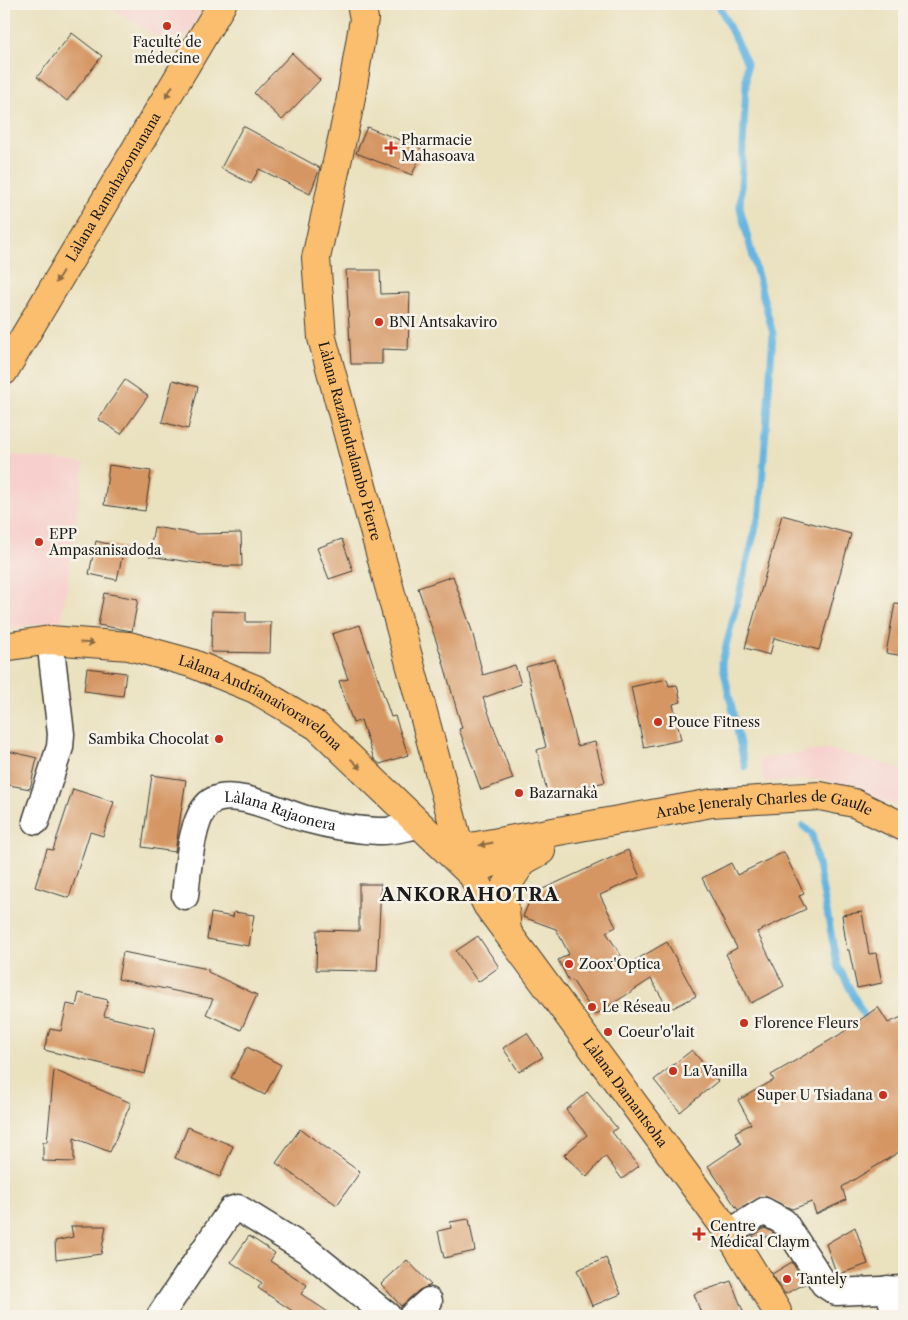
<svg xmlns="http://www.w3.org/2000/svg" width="908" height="1320" font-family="'Libre Caslon Text',serif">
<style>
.built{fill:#f7d0cd}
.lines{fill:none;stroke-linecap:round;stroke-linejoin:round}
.stream{stroke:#65b5e0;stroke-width:7}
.building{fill:#d59664}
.minor-casing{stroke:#3b3a34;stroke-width:29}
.major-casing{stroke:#3b3a34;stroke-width:30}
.minor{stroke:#fff;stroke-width:26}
.major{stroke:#fbbd6e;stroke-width:28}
.oneway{fill:#8c6c45}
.poi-dot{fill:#c8321e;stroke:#f7f3e8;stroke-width:2}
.labels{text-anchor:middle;stroke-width:5;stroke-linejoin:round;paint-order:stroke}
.poi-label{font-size:14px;fill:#1c1c1c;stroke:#f7f3e8;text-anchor:start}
.street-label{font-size:14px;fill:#1c1c1c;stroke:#f7f3e8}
.district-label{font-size:19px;font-weight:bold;letter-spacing:1px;fill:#1c1c1c;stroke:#f7f3e8}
</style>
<rect width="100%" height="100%" fill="#f7f3e8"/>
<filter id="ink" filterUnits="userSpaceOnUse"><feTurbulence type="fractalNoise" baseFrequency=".02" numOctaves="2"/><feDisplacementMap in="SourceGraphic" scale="10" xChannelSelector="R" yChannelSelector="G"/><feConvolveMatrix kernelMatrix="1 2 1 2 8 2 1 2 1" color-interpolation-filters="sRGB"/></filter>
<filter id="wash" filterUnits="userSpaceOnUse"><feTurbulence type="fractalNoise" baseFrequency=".0096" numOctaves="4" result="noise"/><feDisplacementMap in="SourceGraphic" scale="20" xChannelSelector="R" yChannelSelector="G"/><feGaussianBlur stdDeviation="1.12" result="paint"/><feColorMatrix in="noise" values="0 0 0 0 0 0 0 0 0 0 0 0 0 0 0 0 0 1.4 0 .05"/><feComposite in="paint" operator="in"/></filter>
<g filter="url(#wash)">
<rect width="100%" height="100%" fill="#eae1bf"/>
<g class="built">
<path d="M105,4H206L178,49Z"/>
<path d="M4,454L85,464L62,620L4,629Z"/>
<path d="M829,749L904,769V808L822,779L765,782L759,759Z"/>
</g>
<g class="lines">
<g class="stream">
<path d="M718,4L747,63L740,208L773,334L760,511L722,662L745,767"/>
<path d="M803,826L812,834L837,964L868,1023"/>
</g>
</g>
<g id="blocks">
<g class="building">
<path d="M72,33L102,56L67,101L37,77Z"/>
<path d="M292,53L320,80L282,120L254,93Z"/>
<path d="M243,126L320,168L310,194L259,169L251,184L221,168Z"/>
<path d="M367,127L423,149L412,175L356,153Z"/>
<path d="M346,270H380L381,294L410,293L408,350L382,349V364H351Z"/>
<path d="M125,380L148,396L121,434L98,419Z"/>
<path d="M173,380L198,387L188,429L162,422Z"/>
<path d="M109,465L151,471L145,511L104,505Z"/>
<path d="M782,515L851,534L819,650L774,638L770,655L745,648Z"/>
<path d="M154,527L197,534L241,533L242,566H218L149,556Z"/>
<path d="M342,539L353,571L329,579L317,548Z"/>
<path d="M96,541L124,548L117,580L89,574Z"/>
<path d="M453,576L472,631L483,675L515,665L521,684L483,698L513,779L481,790L459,729L462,728L442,658L418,588Z"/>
<path d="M104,593L138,599L132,631L98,625Z"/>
<path d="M895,603L904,604V656L886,653Z"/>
<path d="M212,611L246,612V622H271L270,653L211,652Z"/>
<path d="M360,625L391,717L395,716L408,755L380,764L374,759L361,720L353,723L339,681L348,679L332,634Z"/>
<path d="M555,659L577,746L595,742L605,782L548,796L537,750L546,747L526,667Z"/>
<path d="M87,668L126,673L123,696L84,691Z"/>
<path d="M667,679L669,686L677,685L681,702L673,704L681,740L644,748L631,687Z"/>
<path d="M4,750L37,758L30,789L4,784Z"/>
<path d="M152,775L186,780L175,852L142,847Z"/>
<path d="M73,789L114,802L103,836L90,832L69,898L35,887L47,849L53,850Z"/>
<path d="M628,850L640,877L600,895L616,927L606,932L627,965L667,942L696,996L669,1010L651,979L595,1015L572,980L569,981L558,960L569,954L556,929L523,917L532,894Z"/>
<path d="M784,852L804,894L799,896L806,909L757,932L784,986L751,1003L726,954L737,948L702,878L731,863L737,875Z"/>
<path d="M359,884H381L377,971L316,970L317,930L359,931Z"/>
<path d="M234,912L254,915L249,946L207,939L211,913L233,917Z"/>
<path d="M862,912L869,954L876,953L882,983L857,988L849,950H847L842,915Z"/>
<path d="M478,936L499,967L478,982L456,951Z"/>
<path d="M123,952L208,969V972L257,995L241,1030L206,1014L213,999L118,979Z"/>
<path d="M79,993L108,1000L104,1016L155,1028L145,1074L44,1050L50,1029L61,1031L67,1004L76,1006Z"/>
<path d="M878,1007L888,1023L904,1016V1149L842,1187L846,1200L816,1214L812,1202L792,1209L764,1196L738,1210L708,1166L741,1144L735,1132L751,1124L738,1100L774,1080L771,1075L839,1035Z"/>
<path d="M527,1033L543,1057L519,1072L503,1048Z"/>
<path d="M247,1047L281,1065L265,1095L231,1078Z"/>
<path d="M692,1050L718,1081L680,1112L654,1080Z"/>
<path d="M54,1070L131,1103L110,1152L74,1138V1162L43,1161V1142H47Z"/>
<path d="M587,1092L617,1128L612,1132L639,1166L622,1179L605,1156L587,1177L564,1155L587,1135L566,1110Z"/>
<path d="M188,1127L233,1146L220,1177L175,1158Z"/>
<path d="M300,1129L360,1172L337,1205L276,1163Z"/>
<path d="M469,1219L475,1251L444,1258L438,1231L451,1228L450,1222Z"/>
<path d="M71,1226H106L101,1254L56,1260L55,1241L73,1237Z"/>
<path d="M855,1227L868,1264L837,1275L826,1244Z"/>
<path d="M765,1228L774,1233L756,1242L753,1236Z"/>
<path d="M249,1236L275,1253L270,1261L307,1285L301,1294L334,1316H300L258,1288L262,1283L231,1262Z"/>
<path d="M606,1258L621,1294L592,1306L577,1270Z"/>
<path d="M407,1260L431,1285L419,1290L401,1306L381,1284Z"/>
<path d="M792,1262L805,1284L785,1294L772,1274Z"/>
<path d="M731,1281L745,1316H702L694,1294Z"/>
</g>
</g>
</g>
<g filter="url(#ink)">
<use href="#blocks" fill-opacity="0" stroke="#3b3a34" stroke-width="1"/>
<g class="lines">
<defs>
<g id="minor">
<path d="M36,821L60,747L61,734L50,640"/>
<path id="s1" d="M185,896C188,873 190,811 214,800C237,789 283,813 306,819C328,825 355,830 378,831C391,832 407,827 420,825"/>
<path d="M729,1233L764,1211L784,1222L824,1284L836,1292L904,1289"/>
<path d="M888,1289L896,1316"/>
<path d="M160,1316L231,1210L238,1208L308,1251L388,1316"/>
<path d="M412,1316L429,1301"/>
</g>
<g id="major">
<path id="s2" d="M361,4L364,19L350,103L316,258L322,338L460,849L487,905L729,1233L777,1311V1316"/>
<path id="s3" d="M4,371L222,4"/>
<path id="s4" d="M4,647L50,640L129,646L191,663L255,689L317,726L465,868"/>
<path id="s5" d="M460,849L712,803L820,796L854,803L904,827"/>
<path d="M468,871L533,849"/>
<path d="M507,931L503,891L523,861L541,851"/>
</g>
</defs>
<use href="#minor" class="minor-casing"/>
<use href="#major" class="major-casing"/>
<use href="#minor" class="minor"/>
<use href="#major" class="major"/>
</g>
<defs><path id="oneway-solid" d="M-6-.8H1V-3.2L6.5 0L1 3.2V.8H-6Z" transform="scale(1.25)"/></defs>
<g class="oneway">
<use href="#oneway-solid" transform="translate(169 92) rotate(120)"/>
<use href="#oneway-solid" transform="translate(59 277) rotate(121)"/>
<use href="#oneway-solid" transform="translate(87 643) rotate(4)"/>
<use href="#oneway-solid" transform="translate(356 764) rotate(44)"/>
<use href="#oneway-solid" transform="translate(486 844) rotate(168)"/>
</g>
</g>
<g class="poi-dot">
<circle cx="167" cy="26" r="5"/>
<path d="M388.5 140.5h5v5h5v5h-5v5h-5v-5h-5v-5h5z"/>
<circle cx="379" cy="322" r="5"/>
<circle cx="39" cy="542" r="5"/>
<circle cx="658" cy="722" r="5"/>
<circle cx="219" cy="739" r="5"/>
<circle cx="519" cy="793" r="5"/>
<circle cx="569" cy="964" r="5"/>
<circle cx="592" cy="1007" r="5"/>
<circle cx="744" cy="1023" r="5"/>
<circle cx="608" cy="1032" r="5"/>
<circle cx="673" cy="1071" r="5"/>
<circle cx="883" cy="1095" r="5"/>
<path d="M696.5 1226.5h5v5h5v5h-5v5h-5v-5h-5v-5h5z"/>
<circle cx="787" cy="1279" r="5"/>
</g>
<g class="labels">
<g class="poi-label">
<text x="167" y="47" text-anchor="middle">Faculté de<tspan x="167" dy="16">médecine</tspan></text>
<text x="401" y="145">Pharmacie<tspan x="401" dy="16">Mahasoava</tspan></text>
<text x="389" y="327">BNI Antsakaviro</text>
<text x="49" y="539">EPP<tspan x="49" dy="16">Ampasanisadoda</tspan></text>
<text x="668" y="727">Pouce Fitness</text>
<text x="209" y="744" text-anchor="end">Sambika Chocolat</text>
<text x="529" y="798">Bazarnakà</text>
<text x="579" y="969">Zoox'Optica</text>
<text x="602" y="1012">Le Réseau</text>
<text x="754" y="1028">Florence Fleurs</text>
<text x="618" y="1037">Coeur'o'lait</text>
<text x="683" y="1076">La Vanilla</text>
<text x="873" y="1100" text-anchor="end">Super U Tsiadana</text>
<text x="710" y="1231">Centre<tspan x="710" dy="16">Médical Claym</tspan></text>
<text x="797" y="1284">Tantely</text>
</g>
<g class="street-label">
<text dy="5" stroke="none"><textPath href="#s3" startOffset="214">Làlana Ramahazomanana</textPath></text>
<text dy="5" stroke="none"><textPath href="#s2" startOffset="446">Làlana Razafindralambo Pierre</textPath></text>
<text dy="5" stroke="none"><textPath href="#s4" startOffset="270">Làlana Andrianaivoravelona</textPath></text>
<text dy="5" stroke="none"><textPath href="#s1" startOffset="172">Làlana Rajaonera</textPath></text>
<text dy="5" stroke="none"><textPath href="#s5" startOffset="309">Arabe Jeneraly Charles de Gaulle</textPath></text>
<text dy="5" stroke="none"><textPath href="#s2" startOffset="1164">Làlana Damantsoha</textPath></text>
</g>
<g class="district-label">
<text x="470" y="901">ANKORAHOTRA</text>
</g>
</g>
<rect width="908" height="1320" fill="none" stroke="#f7f3e8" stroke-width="20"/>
</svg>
